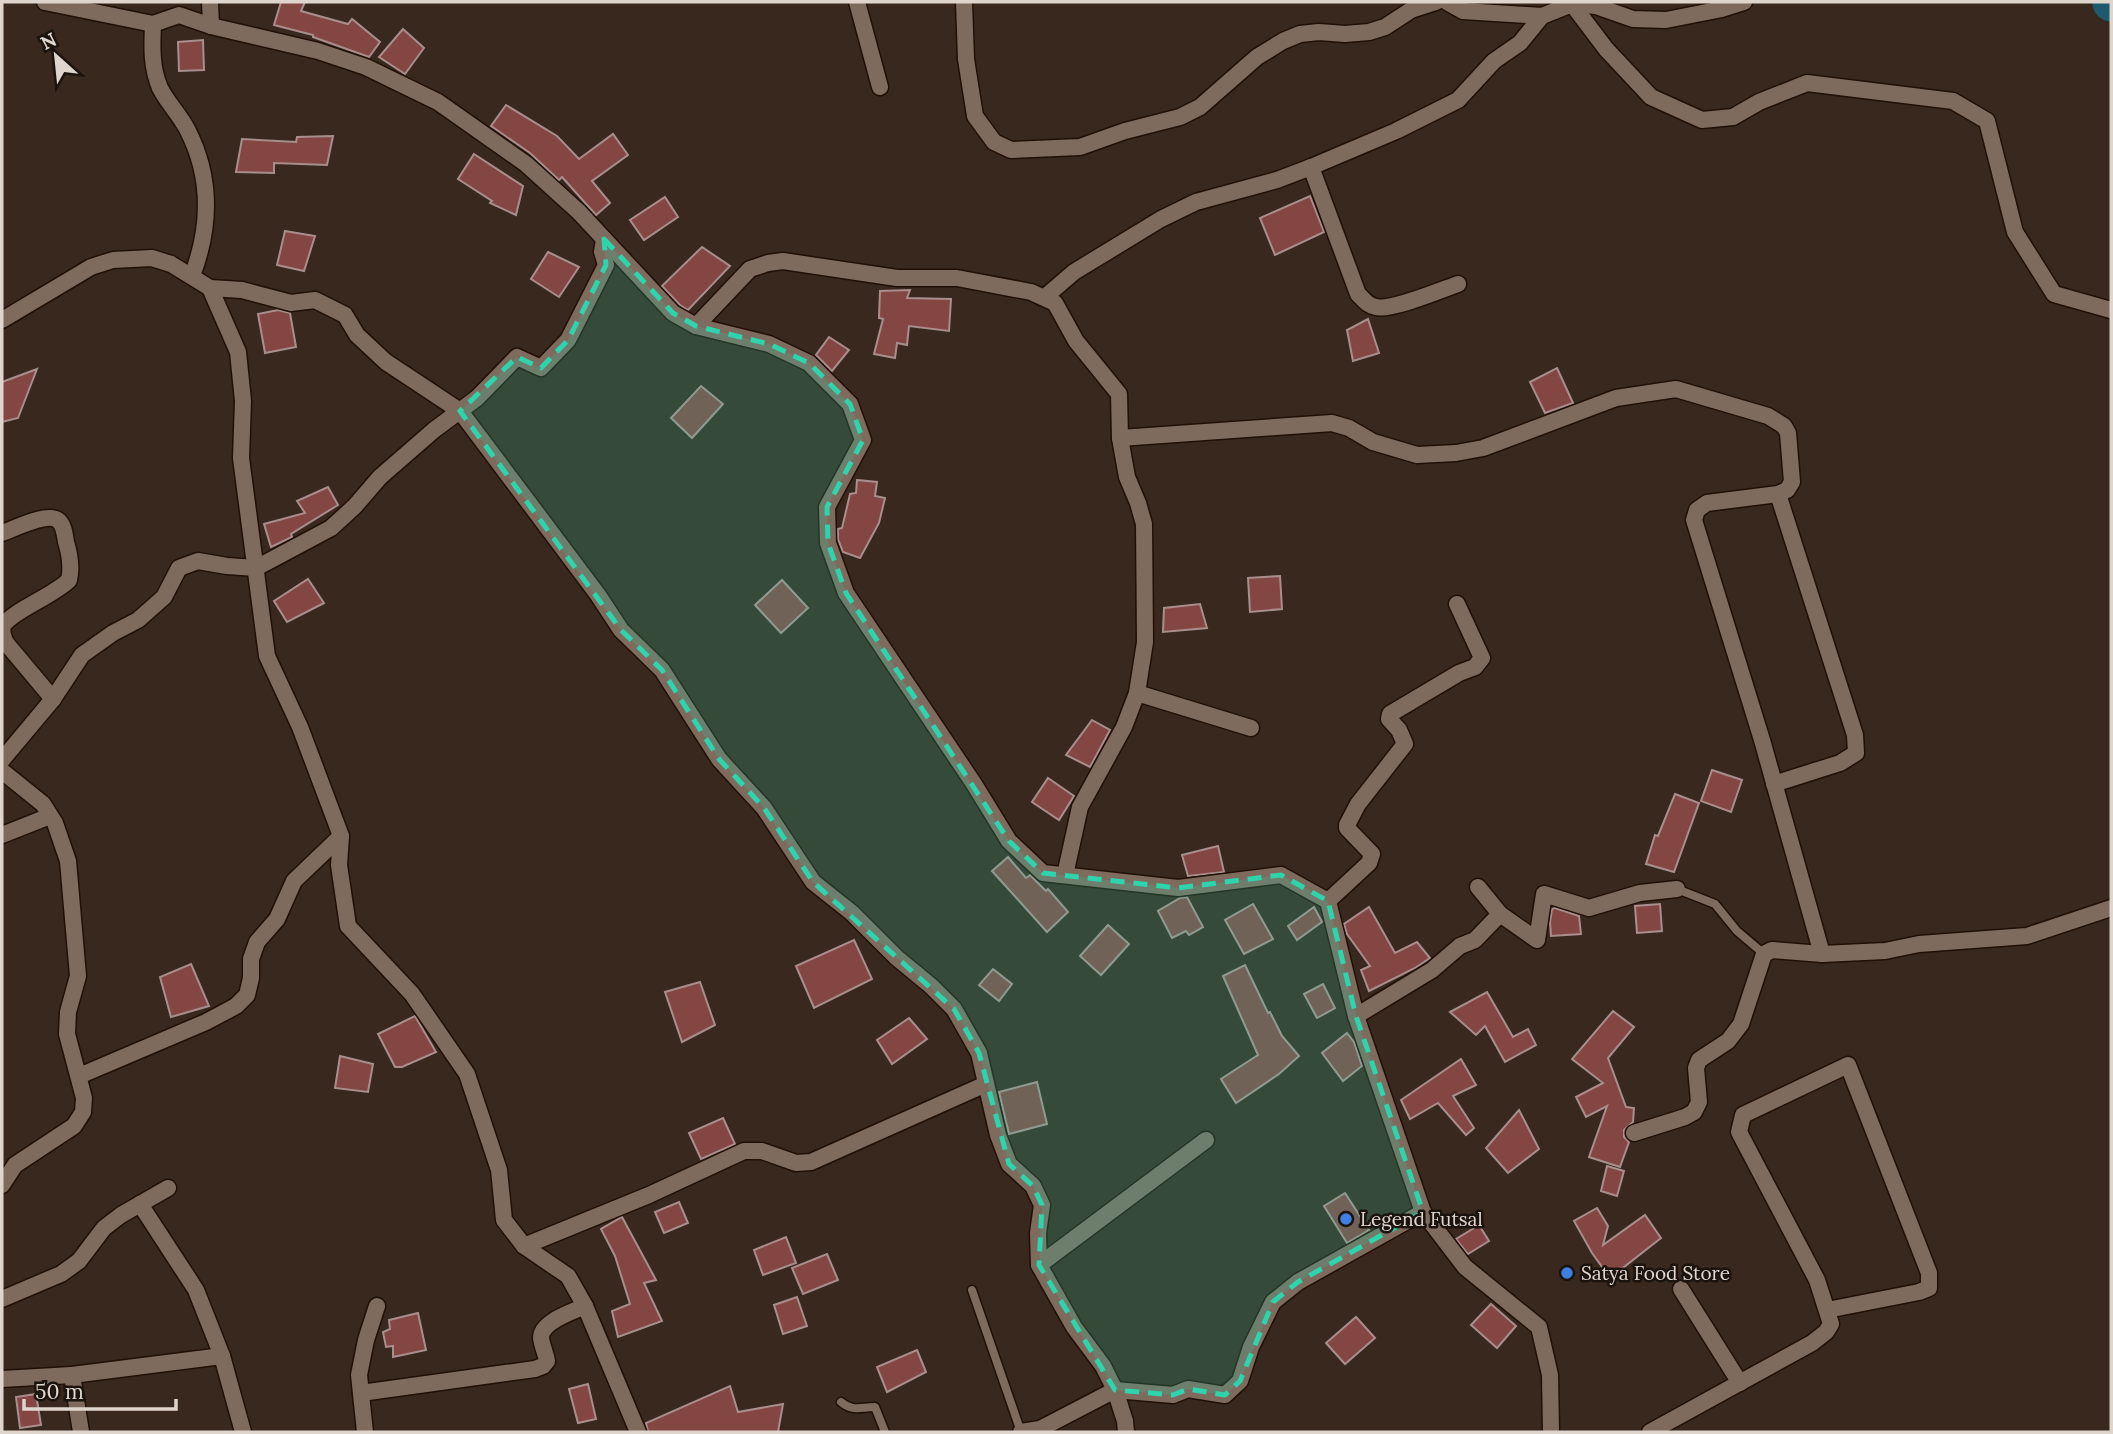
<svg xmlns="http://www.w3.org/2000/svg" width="2113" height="1434" font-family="Lora,serif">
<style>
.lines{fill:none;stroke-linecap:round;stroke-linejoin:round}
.river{stroke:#1d5a6c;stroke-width:37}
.building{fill:#834643;stroke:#a88e8c;stroke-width:2}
.service-casing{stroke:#201006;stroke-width:11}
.minor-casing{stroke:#201006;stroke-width:19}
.service{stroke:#7f6a5e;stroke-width:8}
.minor{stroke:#7f6a5e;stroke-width:16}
.marked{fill:#2ed4ab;fill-opacity:0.2;stroke:#2ed4ab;stroke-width:5;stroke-dasharray:14 9;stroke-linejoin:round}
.shop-dot{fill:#3f7fe0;stroke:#1b130e;stroke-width:2.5}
.labels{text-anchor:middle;stroke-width:5;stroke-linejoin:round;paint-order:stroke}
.poi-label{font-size:19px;fill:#e0d5cd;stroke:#1b130e;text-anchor:start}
</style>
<rect width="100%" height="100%" fill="#39281d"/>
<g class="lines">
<path class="river" d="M2111,2V3"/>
</g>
<g class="building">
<path d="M281,2H305L301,11L348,24L352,19L380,42L369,57L313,37V35L274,25Z"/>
<path d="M403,29L424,48L405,74L379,57Z"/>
<path d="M203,40L204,70L179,71L178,42Z"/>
<path d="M506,105L557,136L579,159L613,134L628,155L592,181L610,203L596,215L562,177L559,180L530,153L494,128L491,126Z"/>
<path d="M333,136L327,165L274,163V173L236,172L242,139L296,142L297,137Z"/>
<path d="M474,154L523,186L516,215L490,203L492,201L458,179Z"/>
<path d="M1310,196L1324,232L1275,255L1260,218Z"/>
<path d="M665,197L678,217L644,240L630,220Z"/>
<path d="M285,231L315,236L304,271L277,265Z"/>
<path d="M702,247L730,266L688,310L680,305L662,286Z"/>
<path d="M548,252L579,267L559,297L531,279Z"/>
<path d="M910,290L907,298L951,299L949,331L909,326L907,345L897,343L895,358L874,354L883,319L879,318L880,291Z"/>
<path d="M278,310L290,313L296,347L265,353L258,314Z"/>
<path d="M1368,319L1379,353L1353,361L1347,330Z"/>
<path d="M829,337L849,350L832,371L816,355Z"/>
<path d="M1557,368L1573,403L1545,413L1530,382Z"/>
<path d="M37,369L18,418L2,422V382Z"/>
<path d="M701,386L723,404L692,438L671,418Z"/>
<path d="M857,480L877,482L875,496L885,498L879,523L860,558L843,552L838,539V529L842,528L850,494L856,493Z"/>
<path d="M328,487L338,505L291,534L292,537L271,547L264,524L305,513L297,501Z"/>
<path d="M1280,576L1282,609L1250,612L1248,578Z"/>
<path d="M308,579L324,603L287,622L274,601Z"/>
<path d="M782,580L808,608L781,633L755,605Z"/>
<path d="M1200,604L1207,628L1163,632L1164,608Z"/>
<path d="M1092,720L1110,730L1090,767L1066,755Z"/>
<path d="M1712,770L1742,780L1731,812L1701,801Z"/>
<path d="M1048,778L1074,796L1059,820L1032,802Z"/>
<path d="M1675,794L1699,803L1674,872L1646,864L1655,835L1658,836Z"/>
<path d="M1218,846L1224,872L1188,876L1182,855Z"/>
<path d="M1008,857L1026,878L1030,875L1046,891L1048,889L1068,912L1047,932L992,871Z"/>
<path d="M1187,897L1203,927L1189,935L1186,931L1172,938L1158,911L1180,898Z"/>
<path d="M1253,904L1273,939L1244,954L1225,920Z"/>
<path d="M1660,904L1662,931L1637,933L1635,906Z"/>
<path d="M1314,907L1322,922L1297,940L1288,926Z"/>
<path d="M1369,907L1395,953L1417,942L1430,958L1415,968L1369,991L1361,970L1370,966L1347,934L1344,924Z"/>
<path d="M1555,908L1579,916L1581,934L1551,936L1550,922L1552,909Z"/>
<path d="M1108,925L1129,944L1101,975L1080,956Z"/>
<path d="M854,940L872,979L814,1008L796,966Z"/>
<path d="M191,964L209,1006L171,1017L160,977Z"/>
<path d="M1245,965L1268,1013L1270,1012L1282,1036L1299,1056L1279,1074L1236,1103L1221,1079L1258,1055L1223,976Z"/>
<path d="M993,969L1012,984L999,1001L979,985Z"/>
<path d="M700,982L715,1025L682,1042L665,992Z"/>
<path d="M1323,984L1335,1008L1317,1018L1304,994Z"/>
<path d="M1487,992L1513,1037L1528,1029L1536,1045L1505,1062L1485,1026L1476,1035L1450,1012Z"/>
<path d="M1613,1011L1634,1027L1608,1058L1626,1107L1634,1108L1633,1122L1624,1130V1137L1629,1142L1620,1167L1589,1157L1607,1106L1586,1117L1576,1097L1603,1083L1572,1059Z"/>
<path d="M415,1016L436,1052L402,1067H395L378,1034Z"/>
<path d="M909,1018L927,1039L892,1064L877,1040Z"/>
<path d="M1347,1033L1354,1042L1362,1066L1343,1081L1322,1053Z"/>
<path d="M340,1056L373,1064L368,1092L335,1088Z"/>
<path d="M1461,1059L1476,1085L1453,1096L1474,1128L1466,1135L1438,1103L1410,1119L1401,1100Z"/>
<path d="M1037,1082L1047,1124L1009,1134L999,1092Z"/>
<path d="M1519,1110L1539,1149L1508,1173L1486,1148Z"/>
<path d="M723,1118L735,1144L701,1159L689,1133Z"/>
<path d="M1607,1166L1624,1171L1617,1196L1601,1191Z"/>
<path d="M1345,1193L1369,1230L1347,1243L1324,1206Z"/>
<path d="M679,1202L688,1223L664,1233L655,1212Z"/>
<path d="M1597,1208L1608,1226L1603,1245L1645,1215L1661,1238L1610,1278L1592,1253L1574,1221Z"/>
<path d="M622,1217L656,1280L644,1283L662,1321L618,1337L612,1311L630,1304L615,1256L601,1229Z"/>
<path d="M1479,1225L1489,1241L1468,1254L1456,1239Z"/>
<path d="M786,1237L796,1263L763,1275L754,1250Z"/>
<path d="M827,1254L838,1280L803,1294L792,1268Z"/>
<path d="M797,1297L807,1326L783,1334L774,1305Z"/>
<path d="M1491,1304L1516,1326L1497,1348L1471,1325Z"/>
<path d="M418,1313L426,1350L393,1357V1346L386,1347L383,1332L390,1329L389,1320Z"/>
<path d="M1356,1317L1375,1338L1345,1364L1326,1343Z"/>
<path d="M917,1350L926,1372L887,1392L877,1367Z"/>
<path d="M588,1384L596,1419L578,1423L569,1389Z"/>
<path d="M730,1386L738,1412L783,1404L778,1432H648L646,1423Z"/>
<path d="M36,1394L41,1425L20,1428L16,1397Z"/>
</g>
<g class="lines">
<defs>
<g id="service">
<path d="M1677,889L1715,904L1737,931L1764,954"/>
<path d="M972,1290L1021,1432"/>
<path d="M841,1402C853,1412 860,1407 875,1407L885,1432"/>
</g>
<g id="minor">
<path d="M45,2L153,24L179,15L211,26L318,51L366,67L438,102L526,164L579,212L673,313L696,326L769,344L809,363L850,404L863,440L827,507L828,543L846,593L974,784L1009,841L1043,873L1178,888L1281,875L1328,901L1356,1016L1423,1212L1465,1267L1539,1327L1550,1375L1551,1432"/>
<path d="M210,2L211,26"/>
<path d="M857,2L880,87"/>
<path d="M964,2L966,59L975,116L994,142L1011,150L1080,147L1125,131L1180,117L1200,107L1257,57L1283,41L1300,34L1319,32L1345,34L1369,32L1385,27L1411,10L1436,2"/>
<path d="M1447,2L1463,11L1542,16"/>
<path d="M1572,4L1606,49L1651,97L1702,120L1733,117L1759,102L1807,83L1953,101L1987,121L2015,232L2054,294L2111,310"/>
<path d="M153,24C152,46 151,67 160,88C167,102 179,114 187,129C212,177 211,226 192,276"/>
<path d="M1311,167L1358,294C1364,300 1367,305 1376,307C1391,311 1441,290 1458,284"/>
<path d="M210,288L238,352L243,401L241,458L267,656L300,727L341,836L339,865L348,926L412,994L467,1074L499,1170L504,1220L524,1246L568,1276L585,1306L638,1432"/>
<path d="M1045,297L1074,272L1161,219L1196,202L1277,180L1311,167L1396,131L1458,100L1494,61L1520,43L1542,16L1572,4L1596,6L1633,19L1666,20L1722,9L1744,2"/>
<path d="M2,320L91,267L113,260L152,258L171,264L210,288L242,290L291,303L315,300L345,315L357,335L386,362L460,411L598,595L621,630L662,670L719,759L764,808L813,882L852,913L897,958L931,986L954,1009L979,1053L998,1135L1009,1164L1033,1186L1042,1205L1038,1233L1039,1265L1074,1327L1103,1366L1115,1390L1125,1421L1126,1432"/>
<path d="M696,326L750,269L768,263L783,261L897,278H957L1031,292L1055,303L1076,341L1119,394L1120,438L1127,477L1138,503L1144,524L1145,642L1137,693L1124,727L1080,807L1065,875"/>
<path d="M1120,438L1332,423L1349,428L1373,442L1417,455L1456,453L1483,448L1616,398L1676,389L1768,416L1784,426L1788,433L1792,482L1787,490L1778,494L1707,503L1697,510L1694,520L1762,740L1822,954"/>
<path d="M2,533C14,529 48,511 59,521C64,526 65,535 66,542C70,555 72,567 69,580C55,595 10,612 3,626C1,632 4,638 6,643L53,699"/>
<path d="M1137,693L1251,728"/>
<path d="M2,760L53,699L82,655L113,633L138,620L164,597L179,568L198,561L227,566L256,568L331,528L355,506L380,477L434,430L477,398L517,357L541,368L568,340L606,265L602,252L604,239"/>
<path d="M2,771L43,804L55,823L68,861L78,976L68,1012L67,1034L84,1098L83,1112L74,1126L15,1165L2,1185"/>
<path d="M1774,784L1840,763L1856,753L1855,735L1778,494"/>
<path d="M2,835L50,816"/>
<path d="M1328,901L1369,863L1372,854L1347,828V825L1358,804L1405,744L1399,730L1389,719L1390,714L1459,673L1475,667L1482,658L1457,604"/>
<path d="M1500,914L1537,940L1544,894L1589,908L1640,893L1677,889"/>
<path d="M1356,1016L1432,970L1460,946L1475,940L1500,914L1478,887"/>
<path d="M79,1076L206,1022L236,1006L247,995L251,978V959L257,942L277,919L294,881L341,836"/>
<path d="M1634,1133L1685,1117L1694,1112L1699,1102L1696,1068L1699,1060L1728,1041L1741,1024L1764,954L1772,950L1822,954L1885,951L1919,944L2027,936L2111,908"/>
<path d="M140,1204L196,1290L222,1356L243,1432"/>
<path d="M524,1246L649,1195L744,1151H762L796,1163L811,1162L986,1084"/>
<path d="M1039,1265L1206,1140"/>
<path d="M1681,1289L1740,1383"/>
<path d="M2,1299L61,1274L79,1261L104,1228L121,1215L168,1188"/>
<path d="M72,1375L222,1356"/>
<path d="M2,1379L72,1375L81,1432"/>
<path d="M361,1393L535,1369L543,1366L547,1361C546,1354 542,1346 541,1338C541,1321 573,1312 585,1306"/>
<path d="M365,1432L359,1375L366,1340L377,1306"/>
<path d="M1021,1432L1040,1429L1115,1390L1173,1395L1188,1389L1225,1395L1240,1381L1251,1347L1273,1302L1298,1282L1423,1212"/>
<path d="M1650,1432L1812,1343L1826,1332L1831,1324L1817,1280L1739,1132L1743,1115L1848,1065L1929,1273V1288L1919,1292L1827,1310"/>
</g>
</defs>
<use href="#service" class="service-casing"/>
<use href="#minor" class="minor-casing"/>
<use href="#service" class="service"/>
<use href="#minor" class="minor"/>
</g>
<path class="marked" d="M604,239L673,313L696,326L769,344L809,363L850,404L863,440L827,507L828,543L846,593L1009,841L1043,873L1178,888L1281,875L1328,901L1356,1016L1423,1212L1298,1282L1273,1302L1240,1381L1225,1395L1188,1389L1173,1395L1115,1390L1039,1265L1042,1205L1033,1186L1009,1164L979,1053L954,1009L813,882L764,808L719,759L662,670L621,630L460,411L517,357L541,368L568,340L606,265Z"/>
<g class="shop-dot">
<circle cx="1346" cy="1219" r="7"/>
<circle cx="1567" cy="1273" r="7"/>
</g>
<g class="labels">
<g class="poi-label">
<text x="1360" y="1226">Legend Futsal</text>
<text x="1581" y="1280">Satya Food Store</text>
</g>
</g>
<rect width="2113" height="1434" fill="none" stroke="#e0d5cd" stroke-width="7"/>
<g transform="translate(56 56) rotate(333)" stroke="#1b130e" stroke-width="5" paint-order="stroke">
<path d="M0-5L12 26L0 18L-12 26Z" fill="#e0d5cd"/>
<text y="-10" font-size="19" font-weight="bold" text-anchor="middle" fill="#e0d5cd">N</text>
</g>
<path d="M24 1399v10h152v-10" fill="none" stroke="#e0d5cd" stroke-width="3.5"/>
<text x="35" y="1399" font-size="21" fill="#e0d5cd" stroke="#1b130e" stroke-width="5" paint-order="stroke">50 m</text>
</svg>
